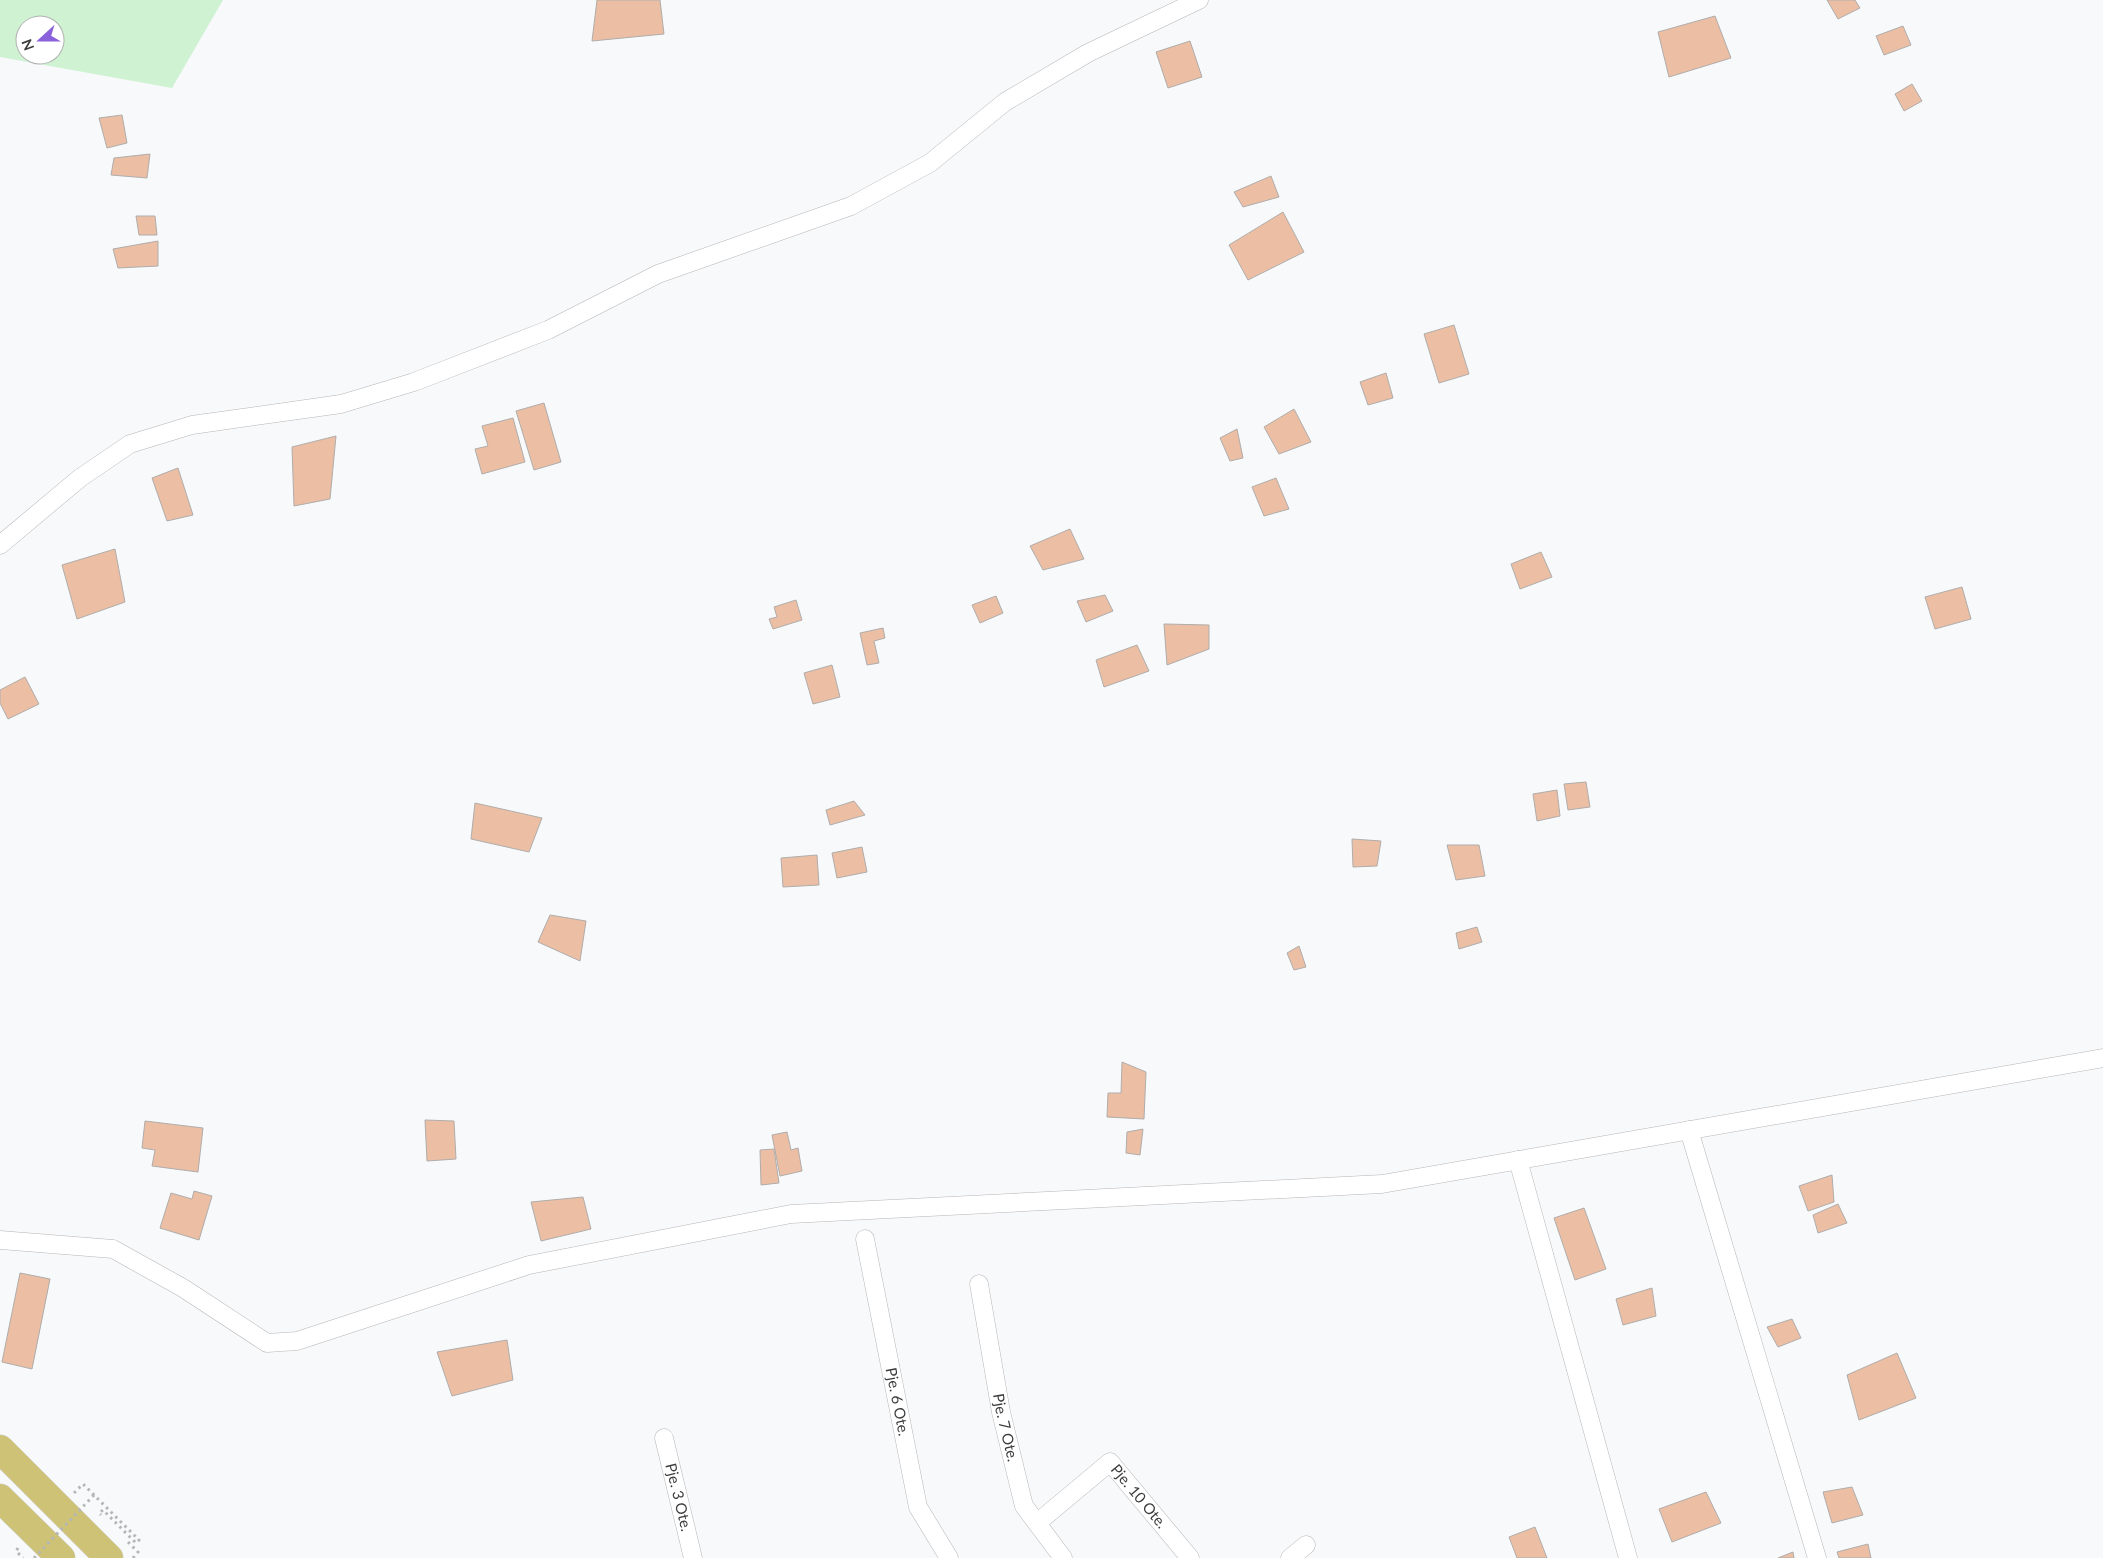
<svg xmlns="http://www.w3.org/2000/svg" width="2103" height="1558" font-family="Lato,sans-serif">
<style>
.green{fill:#cff2d2;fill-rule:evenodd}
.building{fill:#ecbea4;stroke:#afadab}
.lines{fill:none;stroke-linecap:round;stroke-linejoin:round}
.minor-casing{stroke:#b6b6b8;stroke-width:19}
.primary-casing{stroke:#d4d4d4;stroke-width:29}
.path{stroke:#b5b6b7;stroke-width:3;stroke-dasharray:2.5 4;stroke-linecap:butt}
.minor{stroke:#fff;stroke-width:18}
.primary{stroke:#cdc275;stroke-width:28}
.path-bridge{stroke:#b5b6b7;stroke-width:3;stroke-dasharray:2.5 4;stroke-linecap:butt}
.labels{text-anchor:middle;stroke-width:4;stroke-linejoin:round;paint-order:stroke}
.street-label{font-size:15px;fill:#3c3c3d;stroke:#fff}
</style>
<rect width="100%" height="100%" fill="#f8f9fb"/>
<path class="green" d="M0,0H223L172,88L0,57ZM25,25H55V55H25Z"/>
<g class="building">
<path d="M597,0H660L664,34L592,41Z"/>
<path d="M1827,0H1855L1860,8L1838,19Z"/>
<path d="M1715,16L1731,58L1669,77L1658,32Z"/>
<path d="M1903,26L1911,45L1884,55L1876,36Z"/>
<path d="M1190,41L1202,77L1168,88L1156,52Z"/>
<path d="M1912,84L1922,101L1904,111L1895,94Z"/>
<path d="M122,115L127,143L107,148L99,118Z"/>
<path d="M150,154L147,178L111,175L114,158Z"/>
<path d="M1271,176L1279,197L1243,207L1234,192Z"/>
<path d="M1283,212L1304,252L1248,280L1229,245Z"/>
<path d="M136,216H155L157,235H139Z"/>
<path d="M158,241V266L118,268L113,249Z"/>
<path d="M1454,325L1469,374L1439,383L1424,334Z"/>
<path d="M1386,373L1393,398L1368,405L1360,382Z"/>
<path d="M544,403L561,462L534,470L516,411Z"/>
<path d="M1294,409L1311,442L1279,454L1264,427Z"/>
<path d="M513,418L525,462L482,474L475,449L488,446L482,426Z"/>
<path d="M1237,429L1243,458L1230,461L1220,438Z"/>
<path d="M336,436L330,499L294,506L292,447Z"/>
<path d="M178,468L193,515L167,521L152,478Z"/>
<path d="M1276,478L1289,509L1264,516L1252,487Z"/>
<path d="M1070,529L1084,559L1043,570L1030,546Z"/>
<path d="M115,549L125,602L77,619L62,565Z"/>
<path d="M1541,552L1552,577L1520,589L1511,564Z"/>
<path d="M1962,587L1971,619L1935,629L1925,597Z"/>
<path d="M1105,595L1113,611L1086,622L1077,601Z"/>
<path d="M996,596L1003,613L980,623L972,605Z"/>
<path d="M796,600L802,620L773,629L769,619L777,617L774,607Z"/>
<path d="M1164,624L1209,625V649L1167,665Z"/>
<path d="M883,628L885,638L874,641L879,663L867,665L860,633Z"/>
<path d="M1137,645L1149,671L1104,687L1096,660Z"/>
<path d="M832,665L840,697L813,704L804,673Z"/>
<path d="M25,677L39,704L8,719L0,703V690Z"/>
<path d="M1586,782L1590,807L1568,810L1564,784Z"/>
<path d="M1557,790L1560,816L1537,821L1533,794Z"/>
<path d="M854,801L865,815L830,825L826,810Z"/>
<path d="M475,803L542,818L529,852L471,839Z"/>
<path d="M1352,839L1381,841L1377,866L1353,867Z"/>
<path d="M1447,845H1479L1485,876L1456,880Z"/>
<path d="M862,847L867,872L837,878L832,853Z"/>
<path d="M817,855L819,885L783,887L781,858Z"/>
<path d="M550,915L586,921L580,961L538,942Z"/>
<path d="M1477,927L1482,942L1459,949L1456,933Z"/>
<path d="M1299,946L1306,967L1294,970L1287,953Z"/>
<path d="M1122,1062L1146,1072L1144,1119L1107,1117L1108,1093H1121Z"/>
<path d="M425,1120L454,1121L456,1159L427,1161Z"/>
<path d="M145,1121L203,1128L198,1172L152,1166L155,1150L142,1148Z"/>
<path d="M1143,1129L1140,1155L1126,1153L1127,1132Z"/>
<path d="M787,1132L791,1150L798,1148L802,1171L780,1176L772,1135Z"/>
<path d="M774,1149L779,1183L761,1185L760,1150Z"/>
<path d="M1832,1175L1834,1202L1808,1211L1799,1186Z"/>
<path d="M194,1191L212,1196L199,1240L160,1228L171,1193L192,1199Z"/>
<path d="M583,1197L591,1229L541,1241L531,1202Z"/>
<path d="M1838,1204L1847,1223L1818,1233L1813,1215Z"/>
<path d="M1584,1208L1606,1269L1575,1280L1554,1218Z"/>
<path d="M20,1273L50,1279L32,1369L2,1362Z"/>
<path d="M1652,1288L1656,1316L1623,1325L1616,1299Z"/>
<path d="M1792,1319L1801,1338L1778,1347L1767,1327Z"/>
<path d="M507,1340L513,1380L452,1396L437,1352Z"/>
<path d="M1897,1353L1916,1398L1859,1420L1847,1375Z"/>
<path d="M1852,1487L1863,1515L1832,1523L1823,1492Z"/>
<path d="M1706,1492L1721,1523L1672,1542L1659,1509Z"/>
<path d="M1535,1527L1547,1558H1517L1509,1537Z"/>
<path d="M1868,1544L1871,1558H1839L1837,1552Z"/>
<path d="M1793,1552L1794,1558H1778Z"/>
</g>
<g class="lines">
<defs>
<g id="minor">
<path d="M0,545L80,478L130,444L192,425L341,404L414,382L548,330L658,274L851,206L930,163L1005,102L1088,53L1199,0"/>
<path d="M1689,1130L1817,1558"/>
<path d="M1518,1160L1628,1558"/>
<path id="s1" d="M865,1239L918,1507L949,1558"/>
<path d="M0,1240L113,1249L183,1288L267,1343L297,1341L529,1265L791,1214L1382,1184L2103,1058"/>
<path id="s2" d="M979,1284L1001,1412L1024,1506L1063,1558"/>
<path id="s3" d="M664,1438L693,1558"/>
<path id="s4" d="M1037,1523L1110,1462L1190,1558"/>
<path d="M1290,1558L1306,1545"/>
</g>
<g id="primary">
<path d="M0,1449L109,1558"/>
<path d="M0,1498L61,1558"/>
</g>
</defs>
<use href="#minor" class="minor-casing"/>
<use href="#primary" class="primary-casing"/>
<g class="path">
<path d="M74,1493L83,1484L139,1540L136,1543L103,1510L99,1513L101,1515"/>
<path d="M128,1542L138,1552L133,1558"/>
<path d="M18,1548L16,1551L23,1558"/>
</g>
<use href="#minor" class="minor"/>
<use href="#primary" class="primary"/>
<path class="path-bridge" d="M34,1558L94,1495"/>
</g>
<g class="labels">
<g class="street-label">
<text dy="5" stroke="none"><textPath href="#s1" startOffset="166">Pje. 6 Ote.</textPath></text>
<text dy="5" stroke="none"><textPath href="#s2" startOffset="146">Pje. 7 Ote.</textPath></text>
<text dy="5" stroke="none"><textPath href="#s4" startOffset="140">Pje. 10 Ote.</textPath></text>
<text dy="5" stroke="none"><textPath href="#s3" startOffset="61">Pje. 3 Ote.</textPath></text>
</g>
</g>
<g transform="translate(40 40) rotate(249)"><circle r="24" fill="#ffffff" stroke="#b1b1b1"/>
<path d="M0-4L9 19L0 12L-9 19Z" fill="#8961db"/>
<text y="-8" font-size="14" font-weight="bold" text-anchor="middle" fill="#3c3c3d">N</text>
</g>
</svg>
